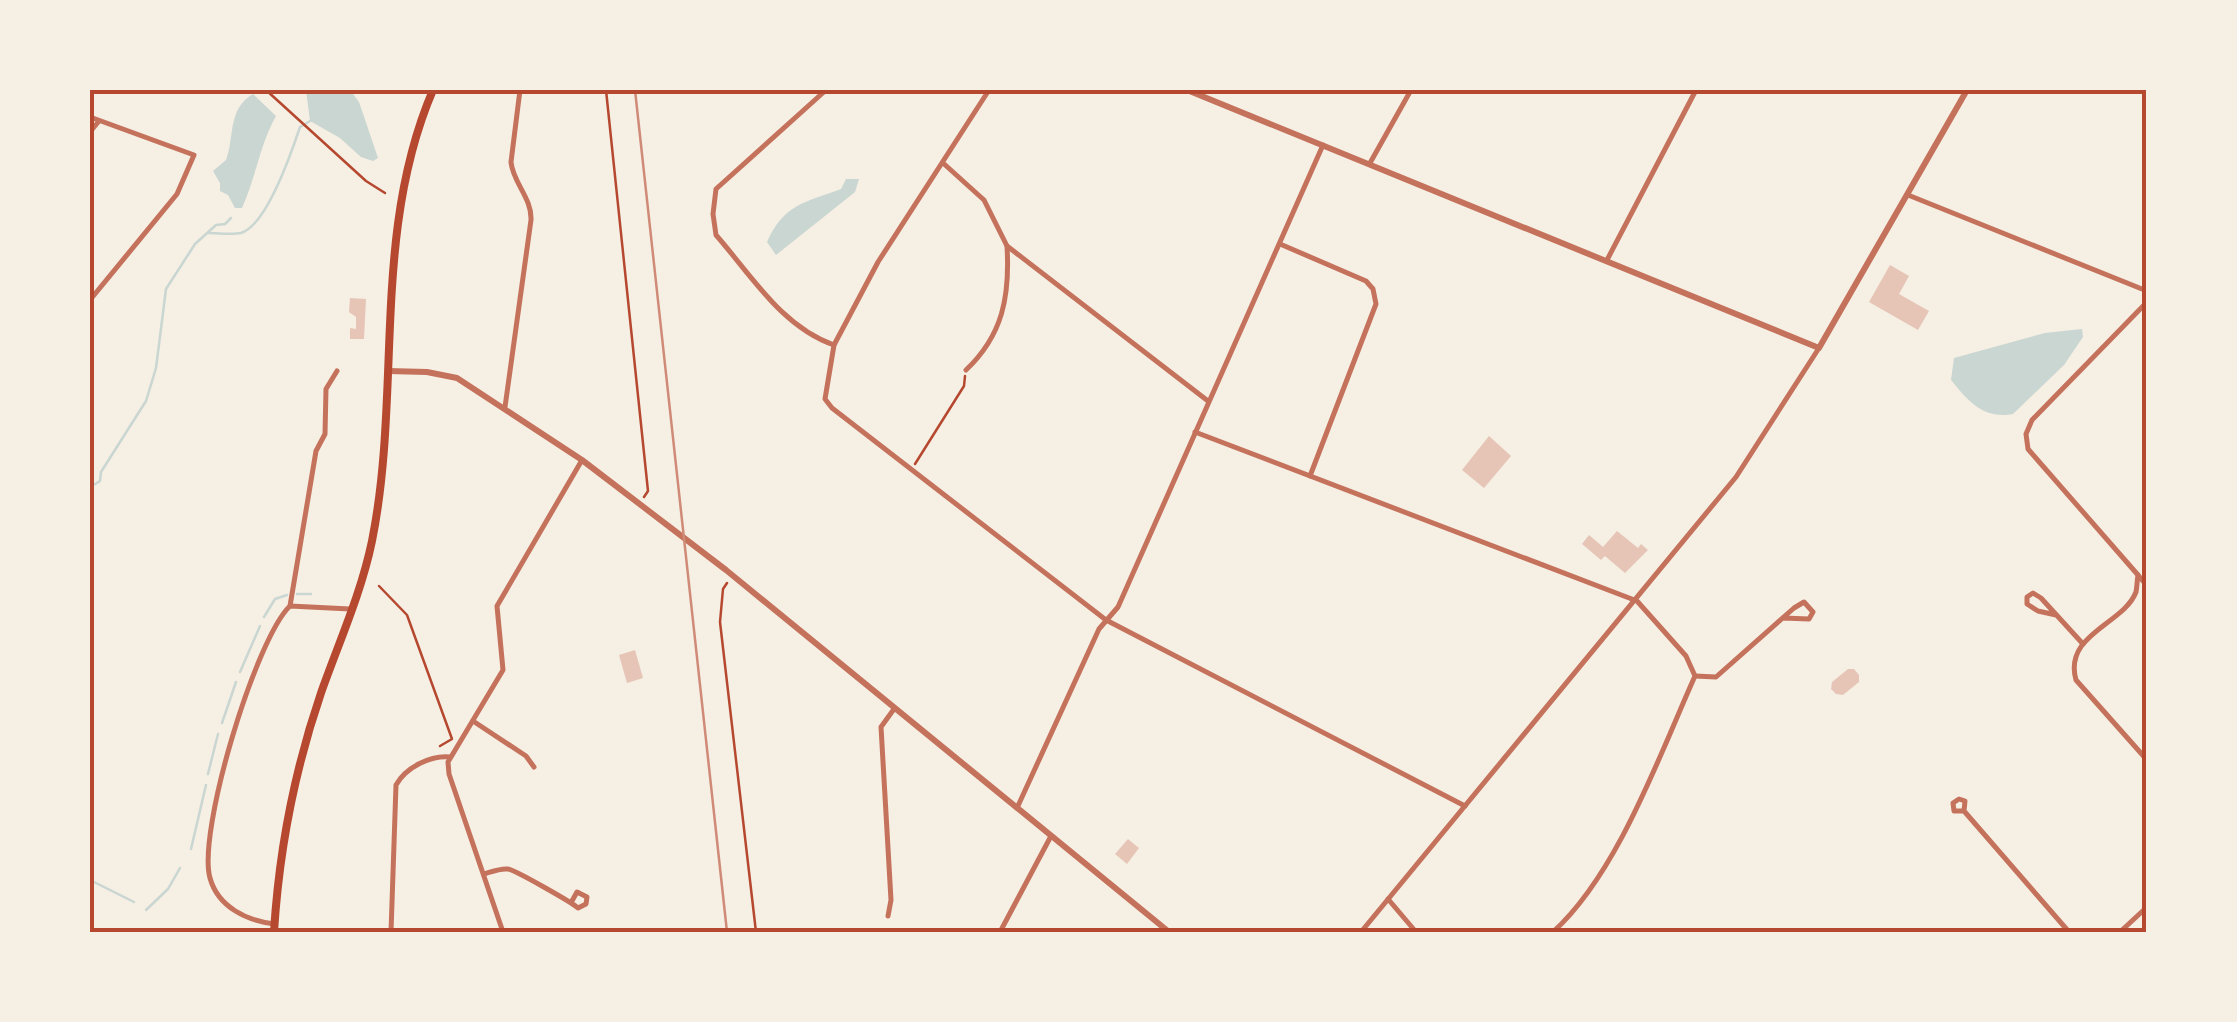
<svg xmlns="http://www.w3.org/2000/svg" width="2237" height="1022" font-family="Manrope,sans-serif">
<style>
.water{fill:#c9d6d2}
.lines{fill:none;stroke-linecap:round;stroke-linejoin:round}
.stream{stroke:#c9d6d2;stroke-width:2.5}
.building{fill:#e6c5b7}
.path{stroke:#b5482f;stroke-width:2.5}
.minor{stroke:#c5725c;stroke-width:5}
.tertiary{stroke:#c5725c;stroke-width:6}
.secondary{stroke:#b5482f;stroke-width:8}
.rail{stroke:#cf8b77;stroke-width:2.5}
.neatline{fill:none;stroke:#b5482f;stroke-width:4}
</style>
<rect width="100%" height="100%" fill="#f6efe4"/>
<g class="water">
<path d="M306,90H350L359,102L378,158L373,161L361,157L340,138L310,121Z"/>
<path d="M253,94L276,116C260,144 256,177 242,208H235L228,195L220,191V183L213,171L226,160C235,137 227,109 253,94Z"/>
<path d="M846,179H859L855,192L776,255L767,242C784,204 804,203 841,189Z"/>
<path d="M2082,329L2083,337L2064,365L2013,414C1983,419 1969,402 1951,380L1954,358L2045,333Z"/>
</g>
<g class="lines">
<g class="stream">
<path d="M208,233C218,233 232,235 241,233C267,225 292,151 300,127L310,121"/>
<path d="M90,487L100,481L101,472L146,401L156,368L166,289L195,244L216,225L225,224L231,218"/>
<path d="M297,594H311"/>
<path d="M264,617L275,599L287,595"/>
<path d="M240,672L260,626"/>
<path d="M222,723L236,682"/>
<path d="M208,774L218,734"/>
<path d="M191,849L206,785"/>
<path d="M90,880L134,902"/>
<path d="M146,910L168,889L180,868"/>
</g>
</g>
<g class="building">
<path d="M1890,265L1909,276L1899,294L1929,311L1918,330L1869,302Z"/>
<path d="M350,298L366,299L364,339H350V328L356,329V317L349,312Z"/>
<path d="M1489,436L1511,456L1484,488L1462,470Z"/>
<path d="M1617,531L1638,548L1641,544L1648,550L1625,573L1605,556L1601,560L1582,544L1589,535L1603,547Z"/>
<path d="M635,650L643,678L627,683L619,655Z"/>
<path d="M1848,669H1854L1859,675V682L1843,695L1836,694L1831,689L1832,682Z"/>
<path d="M1128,839L1139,848L1127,864L1115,854Z"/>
</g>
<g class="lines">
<g class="path">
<path d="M266,90L366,181L385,193"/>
<path d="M606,90L648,491L644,497"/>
<path d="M915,464L964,386L965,376"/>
<path d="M727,583L723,589L720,622L756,932"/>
<path d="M379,586L407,615L452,739L440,746"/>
</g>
<g class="minor">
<path d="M826,90L716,189L713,214L716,235C751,275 782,327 834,345"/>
<path d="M989,90L878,262L834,345L825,399L832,408L1106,620L1465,806"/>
<path d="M90,117L194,155L177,194L90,300"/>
<path d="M90,132L99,121"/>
<path d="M943,163L984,200L1007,246L1208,401"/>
<path d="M1370,163L1411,90"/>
<path d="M1908,195L2147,291"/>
<path d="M1280,244L1366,281L1373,289L1376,304L1310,476"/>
<path d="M1607,260L1696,90"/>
<path d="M2147,302L2032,420L2026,434L2028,449L2138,575C2137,581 2137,587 2136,592C2124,624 2063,634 2076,680L2147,760"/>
<path d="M966,370C1003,335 1010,296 1007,246"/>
<path d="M505,407L531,220C532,198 513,183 511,162L520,90"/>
<path d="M1195,432L1637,601L1686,656L1695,676C1659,756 1618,873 1553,932"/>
<path d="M2138,575L2147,586"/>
<path d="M290,606L316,451L325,434L326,389L337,371"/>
<path d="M2056,615L2038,611L2027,604V597L2033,593L2041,598L2083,644"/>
<path d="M1695,676L1716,677L1794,608L1804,602L1813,612L1809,619L1783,618"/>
<path d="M473,721L526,756L534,767"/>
<path d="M1017,808L1099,629L1118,607L1323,145"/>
<path d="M1964,811L1965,801L1959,799L1953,803L1954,811H1964L2069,932"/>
<path d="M484,874C491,872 500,868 508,869C515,870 573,903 578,908L586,904L587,897L577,892L572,901"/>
<path d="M1388,899L1416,932"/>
<path d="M888,916L891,900L881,727L894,709"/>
<path d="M275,924C247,921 218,907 210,878C197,832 256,638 290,606L350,609"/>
<path d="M391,932L396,785C406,767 431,755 450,757"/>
<path d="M503,932L449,774L448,762L503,670L497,606L582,460"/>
<path d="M1000,932L1051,836"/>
<path d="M1361,932L1736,477L1819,348"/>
<path d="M2120,932L2147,907"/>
</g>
<g class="tertiary">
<path d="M1187,90L1819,348L1967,90"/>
<path d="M388,371L427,372L457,378L582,460L726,570L1169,932"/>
</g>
<path class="secondary" d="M274,932C279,851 295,769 321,693C339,642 361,594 372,541C402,391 371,234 433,90"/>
<path class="rail" d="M635,90L727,932"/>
</g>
<rect width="2237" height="1022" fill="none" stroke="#f6efe4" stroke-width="185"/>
<rect x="92" y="92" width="2052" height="838" class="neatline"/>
</svg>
